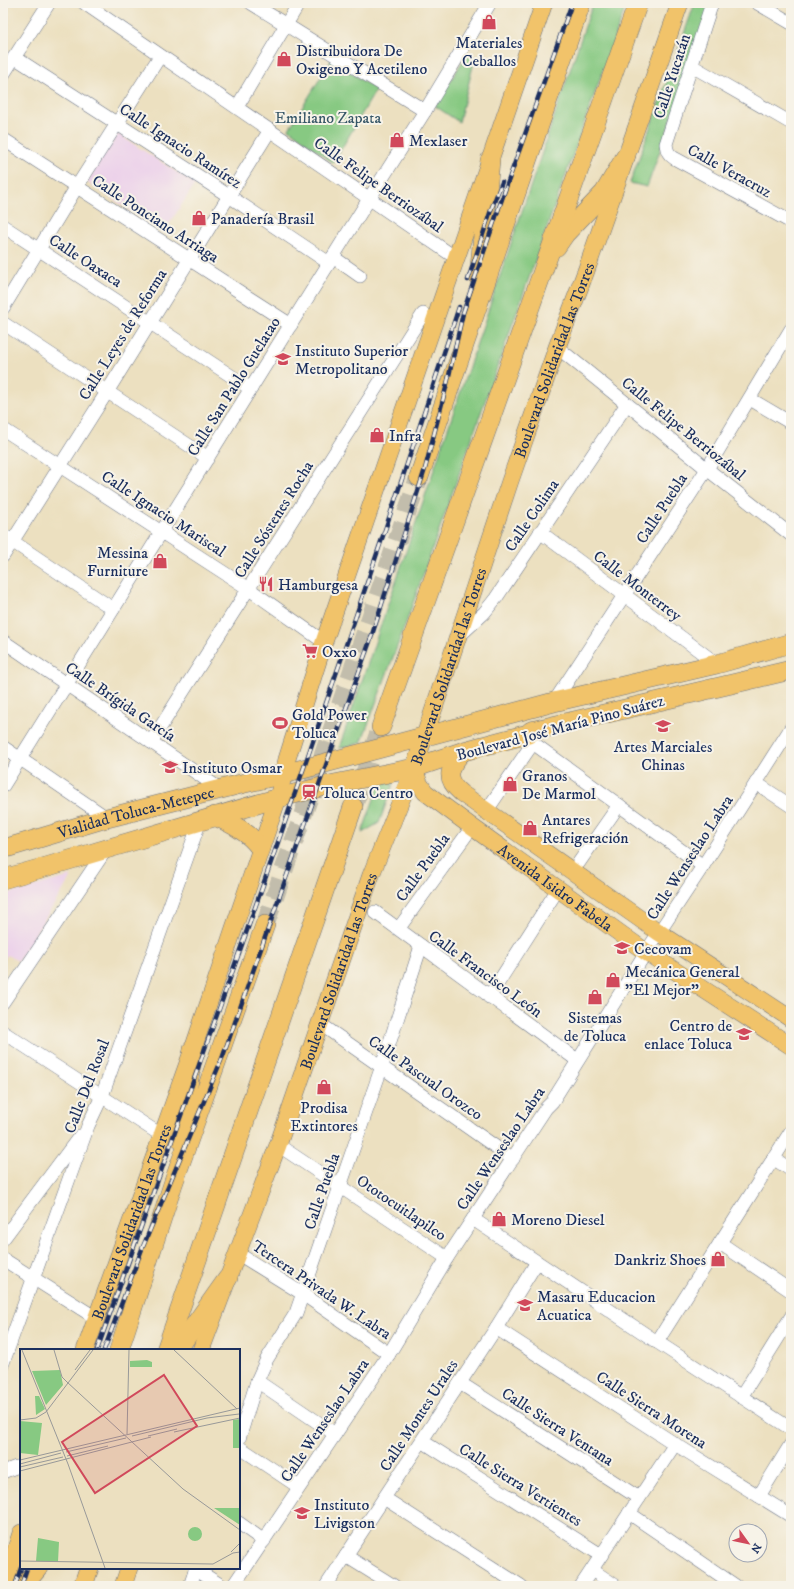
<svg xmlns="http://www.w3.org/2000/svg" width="794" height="1589" font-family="'IM FELL DW Pica',serif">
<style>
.built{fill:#ecd1ea}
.green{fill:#87c982;stroke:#517c70}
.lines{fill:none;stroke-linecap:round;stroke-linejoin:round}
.highway-tunnel{stroke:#c2bdac;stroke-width:19;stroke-dasharray:19 10;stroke-linecap:butt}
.minor-casing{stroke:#646d80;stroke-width:14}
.major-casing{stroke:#646d80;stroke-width:18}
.highway-casing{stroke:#646d80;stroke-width:20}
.minor{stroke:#fff;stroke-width:13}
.major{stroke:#f1c36a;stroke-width:17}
.highway{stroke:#f1c36a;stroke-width:19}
.rail-casing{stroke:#1b2f5e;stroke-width:4.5}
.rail{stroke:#f7f3e8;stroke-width:3;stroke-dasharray:9;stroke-linecap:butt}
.labels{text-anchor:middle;stroke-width:4;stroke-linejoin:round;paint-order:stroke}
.poi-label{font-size:16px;fill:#1b2f5e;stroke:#f7f3e8;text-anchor:start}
.street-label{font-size:16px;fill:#1b2f5e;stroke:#f7f3e8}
.park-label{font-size:16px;fill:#365667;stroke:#f7f3e8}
.inset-road{fill:none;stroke:#989999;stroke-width:1}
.view{fill:#d1495b;fill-opacity:0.15;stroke:#d1495b;stroke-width:2}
.inset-edge{fill:none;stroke:#1b2f5e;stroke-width:2}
</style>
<rect width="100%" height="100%" fill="#f7f3e8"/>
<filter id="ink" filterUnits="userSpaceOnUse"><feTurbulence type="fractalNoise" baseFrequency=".025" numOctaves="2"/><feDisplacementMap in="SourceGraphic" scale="8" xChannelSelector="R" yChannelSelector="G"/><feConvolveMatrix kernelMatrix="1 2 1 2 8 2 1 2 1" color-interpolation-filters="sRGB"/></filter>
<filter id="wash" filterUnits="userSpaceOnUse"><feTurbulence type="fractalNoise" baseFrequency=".012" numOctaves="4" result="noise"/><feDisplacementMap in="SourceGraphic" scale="16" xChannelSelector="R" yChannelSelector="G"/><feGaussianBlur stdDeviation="0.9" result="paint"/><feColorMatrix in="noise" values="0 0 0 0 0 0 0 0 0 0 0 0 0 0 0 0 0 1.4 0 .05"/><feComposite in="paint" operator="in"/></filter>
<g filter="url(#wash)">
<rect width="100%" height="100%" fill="#ece0c0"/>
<g class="built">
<path d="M118,134L195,184L164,232L87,182Z"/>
<path d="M72,876L18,961L7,955L3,960V895Z"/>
</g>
<g class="green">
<path d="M593,3H627L407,620L361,743L339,748Z"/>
<path d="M695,3H713L647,187L630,183Z"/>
<path d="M467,54L475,58L459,122L435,106Z"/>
<path d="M332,59L376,90L333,163L289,129Z"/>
<path d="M381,779L394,782L379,823L362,833Z"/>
</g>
</g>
<g filter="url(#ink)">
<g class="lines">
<g class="highway-tunnel">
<path d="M353,807L381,727"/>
<path d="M265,925L419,477"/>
</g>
<defs>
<g id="minor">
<path d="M84,3L456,258"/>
<path d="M251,3L425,111"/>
<path d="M712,3L666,144C667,151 668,154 674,158L791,222"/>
<path d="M757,3L791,23"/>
<path d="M14,57L229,196L329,263"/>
<path d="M692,66L791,123"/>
<path d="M3,75L49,3"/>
<path d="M237,107L299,3"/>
<path d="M3,139L291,325"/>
<path d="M3,226L251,389"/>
<path d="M333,257L360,276"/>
<path d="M3,308L76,188L160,56"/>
<path d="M3,323L208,458"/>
<path d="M557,347L707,469L791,535"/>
<path d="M750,399L791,423"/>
<path d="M3,429L249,589L324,642"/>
<path d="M540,532L717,664"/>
<path d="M3,535L113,609"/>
<path d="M3,556L107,392L270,130"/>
<path d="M458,637L484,613L496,598L627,404"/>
<path d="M3,641L220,789"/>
<path d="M554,702L707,469L791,329"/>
<path d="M151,742L423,314"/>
<path d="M3,747L107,818"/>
<path d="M756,783L791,806"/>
<path d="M3,786L369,199L425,111L490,3"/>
<path d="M487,810L533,743L703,866"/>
<path d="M573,871L619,805"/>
<path d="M375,912L577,1060"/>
<path d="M399,928L472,827"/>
<path d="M489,997L558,889"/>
<path d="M3,1002L107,848"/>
<path d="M319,1023L513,1159"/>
<path d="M3,1032L161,1135"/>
<path d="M278,1145L447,1258"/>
<path d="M773,1158L791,1170"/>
<path d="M473,1219L657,1342L791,1429"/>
<path d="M3,1239L80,1136"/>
<path d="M720,1243L791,1291"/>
<path d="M237,1253L303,1294L389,1354"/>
<path d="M3,1259L96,1318"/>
<path d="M496,1328L675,1444L791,1516"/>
<path d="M657,1342L791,1131"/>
<path d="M3,1363L88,1126L102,1096L200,821"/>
<path d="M257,1381L335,1434"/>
<path d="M460,1383L639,1498"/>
<path d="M741,1397L791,1317"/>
<path d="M239,1439L257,1381L267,1359L296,1313L382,1066L421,946"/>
<path d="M422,1441L601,1555"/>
<path d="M239,1447L299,1487"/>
<path d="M3,1472L16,1467H21"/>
<path d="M759,1496L791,1444"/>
<path d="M384,1498L521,1586"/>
<path d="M629,1513L736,1586"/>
<path d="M239,1523L264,1541"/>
<path d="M346,1556L394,1586"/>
<path d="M195,1569L222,1586"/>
<path d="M592,1570L616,1586"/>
<path d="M190,1586L196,1568"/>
<path d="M233,1586L389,1354L447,1258L546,1108L552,1102L646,952L703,866L791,728"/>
<path d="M326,1586L496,1328L537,1262"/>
<path d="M581,1586L675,1444"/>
</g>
<g id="major">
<path d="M464,751C450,767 442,777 461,793L660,933L791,1019"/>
<path id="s1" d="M414,768L419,783L425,792L472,827L646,952L791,1046"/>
<path id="s2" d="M85,1350L193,1049L278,798L287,759L324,642L544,3"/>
<path id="s3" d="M201,1350L278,1145L371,875L414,768L510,481L557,347L586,271L680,3"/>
<path d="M4,1586L21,1533"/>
<path d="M123,1586L129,1568"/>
</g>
<g id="highway">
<path d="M556,247L565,234L604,193L626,156"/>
<path d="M479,278L490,160"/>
<path d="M419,477L581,3"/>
<path d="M381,727L638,3"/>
<path d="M215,816C232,824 249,832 260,848"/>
<path id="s4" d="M3,849L107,818L241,784L284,774L554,702L717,664L791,643"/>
<path d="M3,879L49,866L278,798L329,785L414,768L464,751L528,734L531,731L791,670"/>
<path d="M181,1139L193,1049"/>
<path d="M119,1350L173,1184L265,925"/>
<path d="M166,1350L353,807"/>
<path d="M177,1350L228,1278"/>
<path d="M23,1586L38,1568"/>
<path d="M83,1586L89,1568"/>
</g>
</defs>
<use href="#minor" class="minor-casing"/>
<use href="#major" class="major-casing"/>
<use href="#highway" class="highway-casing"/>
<use href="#minor" class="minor"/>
<use href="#major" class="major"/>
<use href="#highway" class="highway"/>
<defs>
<g id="rail">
<path d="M468,280L492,207L502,182"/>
<path d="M97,1350C140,1228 185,1106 228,984C308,759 385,533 459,307"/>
<path d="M104,1350L142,1249L223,1056L371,638L425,469L448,380L463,313L504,193L572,3"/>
<path d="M15,1586L21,1568"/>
<path d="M21,1586L27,1568"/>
</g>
</defs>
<use href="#rail" class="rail-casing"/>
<use href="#rail" class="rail"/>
</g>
</g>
<defs>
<symbol id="shop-bare" viewBox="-9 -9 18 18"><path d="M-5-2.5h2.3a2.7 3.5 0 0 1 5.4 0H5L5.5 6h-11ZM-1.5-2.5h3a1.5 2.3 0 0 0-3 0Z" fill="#d1495b" stroke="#f7f3e8" stroke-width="2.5" paint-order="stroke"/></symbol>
<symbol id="school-bare" viewBox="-9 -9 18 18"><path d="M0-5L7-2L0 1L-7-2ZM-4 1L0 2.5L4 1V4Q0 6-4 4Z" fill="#d1495b" stroke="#f7f3e8" stroke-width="2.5" paint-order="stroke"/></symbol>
<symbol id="restaurant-bare" viewBox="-9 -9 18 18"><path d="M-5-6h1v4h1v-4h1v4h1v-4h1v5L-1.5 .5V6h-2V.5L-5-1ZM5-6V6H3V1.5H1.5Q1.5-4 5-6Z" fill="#d1495b" stroke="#f7f3e8" stroke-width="2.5" paint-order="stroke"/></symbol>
<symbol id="supermarket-bare" viewBox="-9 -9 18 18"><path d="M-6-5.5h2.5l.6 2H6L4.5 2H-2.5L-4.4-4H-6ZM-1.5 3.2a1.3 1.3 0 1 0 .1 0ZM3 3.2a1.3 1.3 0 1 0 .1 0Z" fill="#d1495b" stroke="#f7f3e8" stroke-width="2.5" paint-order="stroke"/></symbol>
<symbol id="stadium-bare" viewBox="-9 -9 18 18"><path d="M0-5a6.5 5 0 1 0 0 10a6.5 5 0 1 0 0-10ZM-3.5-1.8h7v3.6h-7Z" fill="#d1495b" stroke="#f7f3e8" stroke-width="2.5" paint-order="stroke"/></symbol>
<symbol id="station-bare" viewBox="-9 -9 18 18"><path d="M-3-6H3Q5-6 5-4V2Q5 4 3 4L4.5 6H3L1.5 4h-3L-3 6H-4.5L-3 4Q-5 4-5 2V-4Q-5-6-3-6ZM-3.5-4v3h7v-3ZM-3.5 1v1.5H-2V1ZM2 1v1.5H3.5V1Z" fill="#d1495b" stroke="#f7f3e8" stroke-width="2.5" paint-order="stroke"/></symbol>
<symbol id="university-bare" viewBox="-9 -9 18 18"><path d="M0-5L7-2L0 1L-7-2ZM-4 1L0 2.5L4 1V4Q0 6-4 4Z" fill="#d1495b" stroke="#f7f3e8" stroke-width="2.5" paint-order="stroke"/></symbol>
</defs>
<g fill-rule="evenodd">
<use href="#shop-bare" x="478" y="11" width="22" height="22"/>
<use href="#shop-bare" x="273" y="48" width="22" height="22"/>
<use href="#shop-bare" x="386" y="129" width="22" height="22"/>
<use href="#shop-bare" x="188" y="207" width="22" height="22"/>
<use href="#school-bare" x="272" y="348" width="22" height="22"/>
<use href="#shop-bare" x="366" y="424" width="22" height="22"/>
<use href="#shop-bare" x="149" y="550" width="22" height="22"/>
<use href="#restaurant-bare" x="255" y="573" width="22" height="22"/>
<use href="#supermarket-bare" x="299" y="640" width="22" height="22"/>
<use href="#stadium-bare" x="269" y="712" width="22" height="22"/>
<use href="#school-bare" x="652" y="715" width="22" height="22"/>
<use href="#school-bare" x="159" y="756" width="22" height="22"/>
<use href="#shop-bare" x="499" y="773" width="22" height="22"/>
<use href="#station-bare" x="298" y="781" width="22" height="22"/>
<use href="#shop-bare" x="519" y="817" width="22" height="22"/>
<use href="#school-bare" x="611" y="937" width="22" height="22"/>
<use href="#shop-bare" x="602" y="969" width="22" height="22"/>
<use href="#shop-bare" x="584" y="986" width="22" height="22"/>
<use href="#university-bare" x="733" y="1023" width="22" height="22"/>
<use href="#shop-bare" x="313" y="1076" width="22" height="22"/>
<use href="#shop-bare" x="488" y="1208" width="22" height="22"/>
<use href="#shop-bare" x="707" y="1248" width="22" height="22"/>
<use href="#school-bare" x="514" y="1294" width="22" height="22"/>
<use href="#school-bare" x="291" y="1502" width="22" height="22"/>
</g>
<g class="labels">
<g class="poi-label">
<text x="489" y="48" text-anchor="middle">Materiales<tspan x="489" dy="18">Ceballos</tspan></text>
<text x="296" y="56">Distribuidora De<tspan x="296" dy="18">Oxigeno Y Acetileno</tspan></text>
<text x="409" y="146">Mexlaser</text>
<text x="211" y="224">Panadería Brasil</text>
<text x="295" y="356">Instituto Superior<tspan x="295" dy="18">Metropolitano</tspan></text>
<text x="389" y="441">Infra</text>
<text x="148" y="558" text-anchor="end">Messina<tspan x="148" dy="18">Furniture</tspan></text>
<text x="278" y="590">Hamburgesa</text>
<text x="322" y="657">Oxxo</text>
<text x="292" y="720">Gold Power<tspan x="292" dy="18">Toluca</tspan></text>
<text x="663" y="752" text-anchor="middle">Artes Marciales<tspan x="663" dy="18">Chinas</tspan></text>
<text x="182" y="773">Instituto Osmar</text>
<text x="522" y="781">Granos<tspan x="522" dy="18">De Marmol</tspan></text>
<text x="321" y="798">Toluca Centro</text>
<text x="542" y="825">Antares<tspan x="542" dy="18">Refrigeración</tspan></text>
<text x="634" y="954">Cecovam</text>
<text x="625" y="977">Mecánica General<tspan x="625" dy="18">"El Mejor"</tspan></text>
<text x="595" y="1023" text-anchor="middle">Sistemas<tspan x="595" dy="18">de Toluca</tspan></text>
<text x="732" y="1031" text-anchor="end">Centro de<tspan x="732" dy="18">enlace Toluca</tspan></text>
<text x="324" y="1113" text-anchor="middle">Prodisa<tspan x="324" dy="18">Extintores</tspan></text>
<text x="511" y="1225">Moreno Diesel</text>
<text x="706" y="1265" text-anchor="end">Dankriz Shoes</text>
<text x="537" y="1302">Masaru Educacion<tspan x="537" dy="18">Acuatica</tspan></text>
<text x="314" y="1510">Instituto<tspan x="314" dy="18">Livigston</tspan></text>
</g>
<g class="street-label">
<text transform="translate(671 76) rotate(-72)" y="6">Calle Yucatán</text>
<text transform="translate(181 145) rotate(33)" y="6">Calle Ignacio Ramírez</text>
<text transform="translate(730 170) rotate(29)" y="6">Calle Veracruz</text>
<text transform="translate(379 184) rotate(35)" y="6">Calle Felipe Berriozábal</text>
<text transform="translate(156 218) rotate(33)" y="6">Calle Ponciano Arriaga</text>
<text transform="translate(86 260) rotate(33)" y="6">Calle Oaxaca</text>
<text transform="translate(122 334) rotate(-58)" y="6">Calle Leyes de Reforma</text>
<text dy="6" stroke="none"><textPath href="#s3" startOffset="1051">Boulevard Solidaridad las Torres</textPath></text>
<text transform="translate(233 386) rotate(-58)" y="6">Calle San Pablo Guelatao</text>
<text transform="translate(684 428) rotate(39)" y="6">Calle Felipe Berriozábal</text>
<text transform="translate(661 508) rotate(-57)" y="6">Calle Puebla</text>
<text transform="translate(164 513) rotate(33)" y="6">Calle Ignacio Mariscal</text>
<text transform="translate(531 515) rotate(-56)" y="6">Calle Colima</text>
<text transform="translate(273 519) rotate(-58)" y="6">Calle Sóstenes Rocha</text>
<text transform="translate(638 585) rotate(37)" y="6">Calle Monterrey</text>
<text dy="6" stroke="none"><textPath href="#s3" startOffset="727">Boulevard Solidaridad las Torres</textPath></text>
<text transform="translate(121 701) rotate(34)" y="6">Calle Brígida García</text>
<text transform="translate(560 727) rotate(-15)" y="6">Boulevard José María Pino Suárez</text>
<text dy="6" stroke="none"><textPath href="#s4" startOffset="138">Vialidad Toluca-Metepec</textPath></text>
<text transform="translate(689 857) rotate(-57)" y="6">Calle Wenseslao Labra</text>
<text transform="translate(422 867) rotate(-54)" y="6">Calle Puebla</text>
<text dy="6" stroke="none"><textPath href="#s1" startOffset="188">Avenida Isidro Fabela</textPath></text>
<text dy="6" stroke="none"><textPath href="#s3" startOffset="403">Boulevard Solidaridad las Torres</textPath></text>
<text transform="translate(486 973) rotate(36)" y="6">Calle Francisco León</text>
<text transform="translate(426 1077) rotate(35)" y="6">Calle Pascual Orozco</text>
<text transform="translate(86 1086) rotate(-69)" y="6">Calle Del Rosal</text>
<text transform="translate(500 1148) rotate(-56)" y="6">Calle Wenseslao Labra</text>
<text transform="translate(321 1191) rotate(-71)" y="6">Calle Puebla</text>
<text transform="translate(402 1207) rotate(34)" y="6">Ototocuitlapilco</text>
<text dy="6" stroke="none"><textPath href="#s2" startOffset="136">Boulevard Solidaridad las Torres</textPath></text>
<text transform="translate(322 1289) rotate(34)" y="6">Tercera Privada W. Labra</text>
<text transform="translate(652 1409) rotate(33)" y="6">Calle Sierra Morena</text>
<text transform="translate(418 1415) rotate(-57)" y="6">Calle Montes Urales</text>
<text transform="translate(324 1420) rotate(-56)" y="6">Calle Wenseslao Labra</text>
<text transform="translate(558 1426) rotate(33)" y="6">Calle Sierra Ventana</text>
<text transform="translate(521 1484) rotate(32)" y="6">Calle Sierra Vertientes</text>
</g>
<g class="park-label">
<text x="328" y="123">Emiliano Zapata</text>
</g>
</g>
<g transform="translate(20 1349)">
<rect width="220" height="220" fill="#ece0c0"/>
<path d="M127,11L132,13V18H110V12ZM40,21L43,36L26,56L12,22ZM15,47H19L25,60L16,66ZM220,70V99H213V71ZM0,72L22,74L18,106L0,104ZM194,159H220V176ZM168 185a7 7 0 1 1 14 0a7 7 0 1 1-14 0ZM18,189L39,193L38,213L16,212Z" fill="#87c982"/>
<path class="inset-road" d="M2,1L48,115L85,219M34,1L42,28L47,33M154,1L217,60M55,21L70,1M47,33L163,140L220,181M0,71L16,69L26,63L73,1M154,83L220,69M107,85L109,1M112,87L187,69L219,65M128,87L157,80M46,103L106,89M47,107L88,97M0,111L220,59M0,115L41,104M0,118L43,108M0,122L131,88M211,203L220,194M0,212L193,215L213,204L220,203"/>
<path class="view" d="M144,26L177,77L75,144L42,93Z"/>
<rect width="220" height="220" class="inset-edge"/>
</g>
<rect width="794" height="1589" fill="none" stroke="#f7f3e8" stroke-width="16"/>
<g transform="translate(748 1543) rotate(123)"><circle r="19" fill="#f7f3e8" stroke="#9fa5b1"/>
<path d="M0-3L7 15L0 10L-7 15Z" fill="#d1495b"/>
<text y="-6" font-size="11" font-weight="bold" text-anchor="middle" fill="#1b2f5e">N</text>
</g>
</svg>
